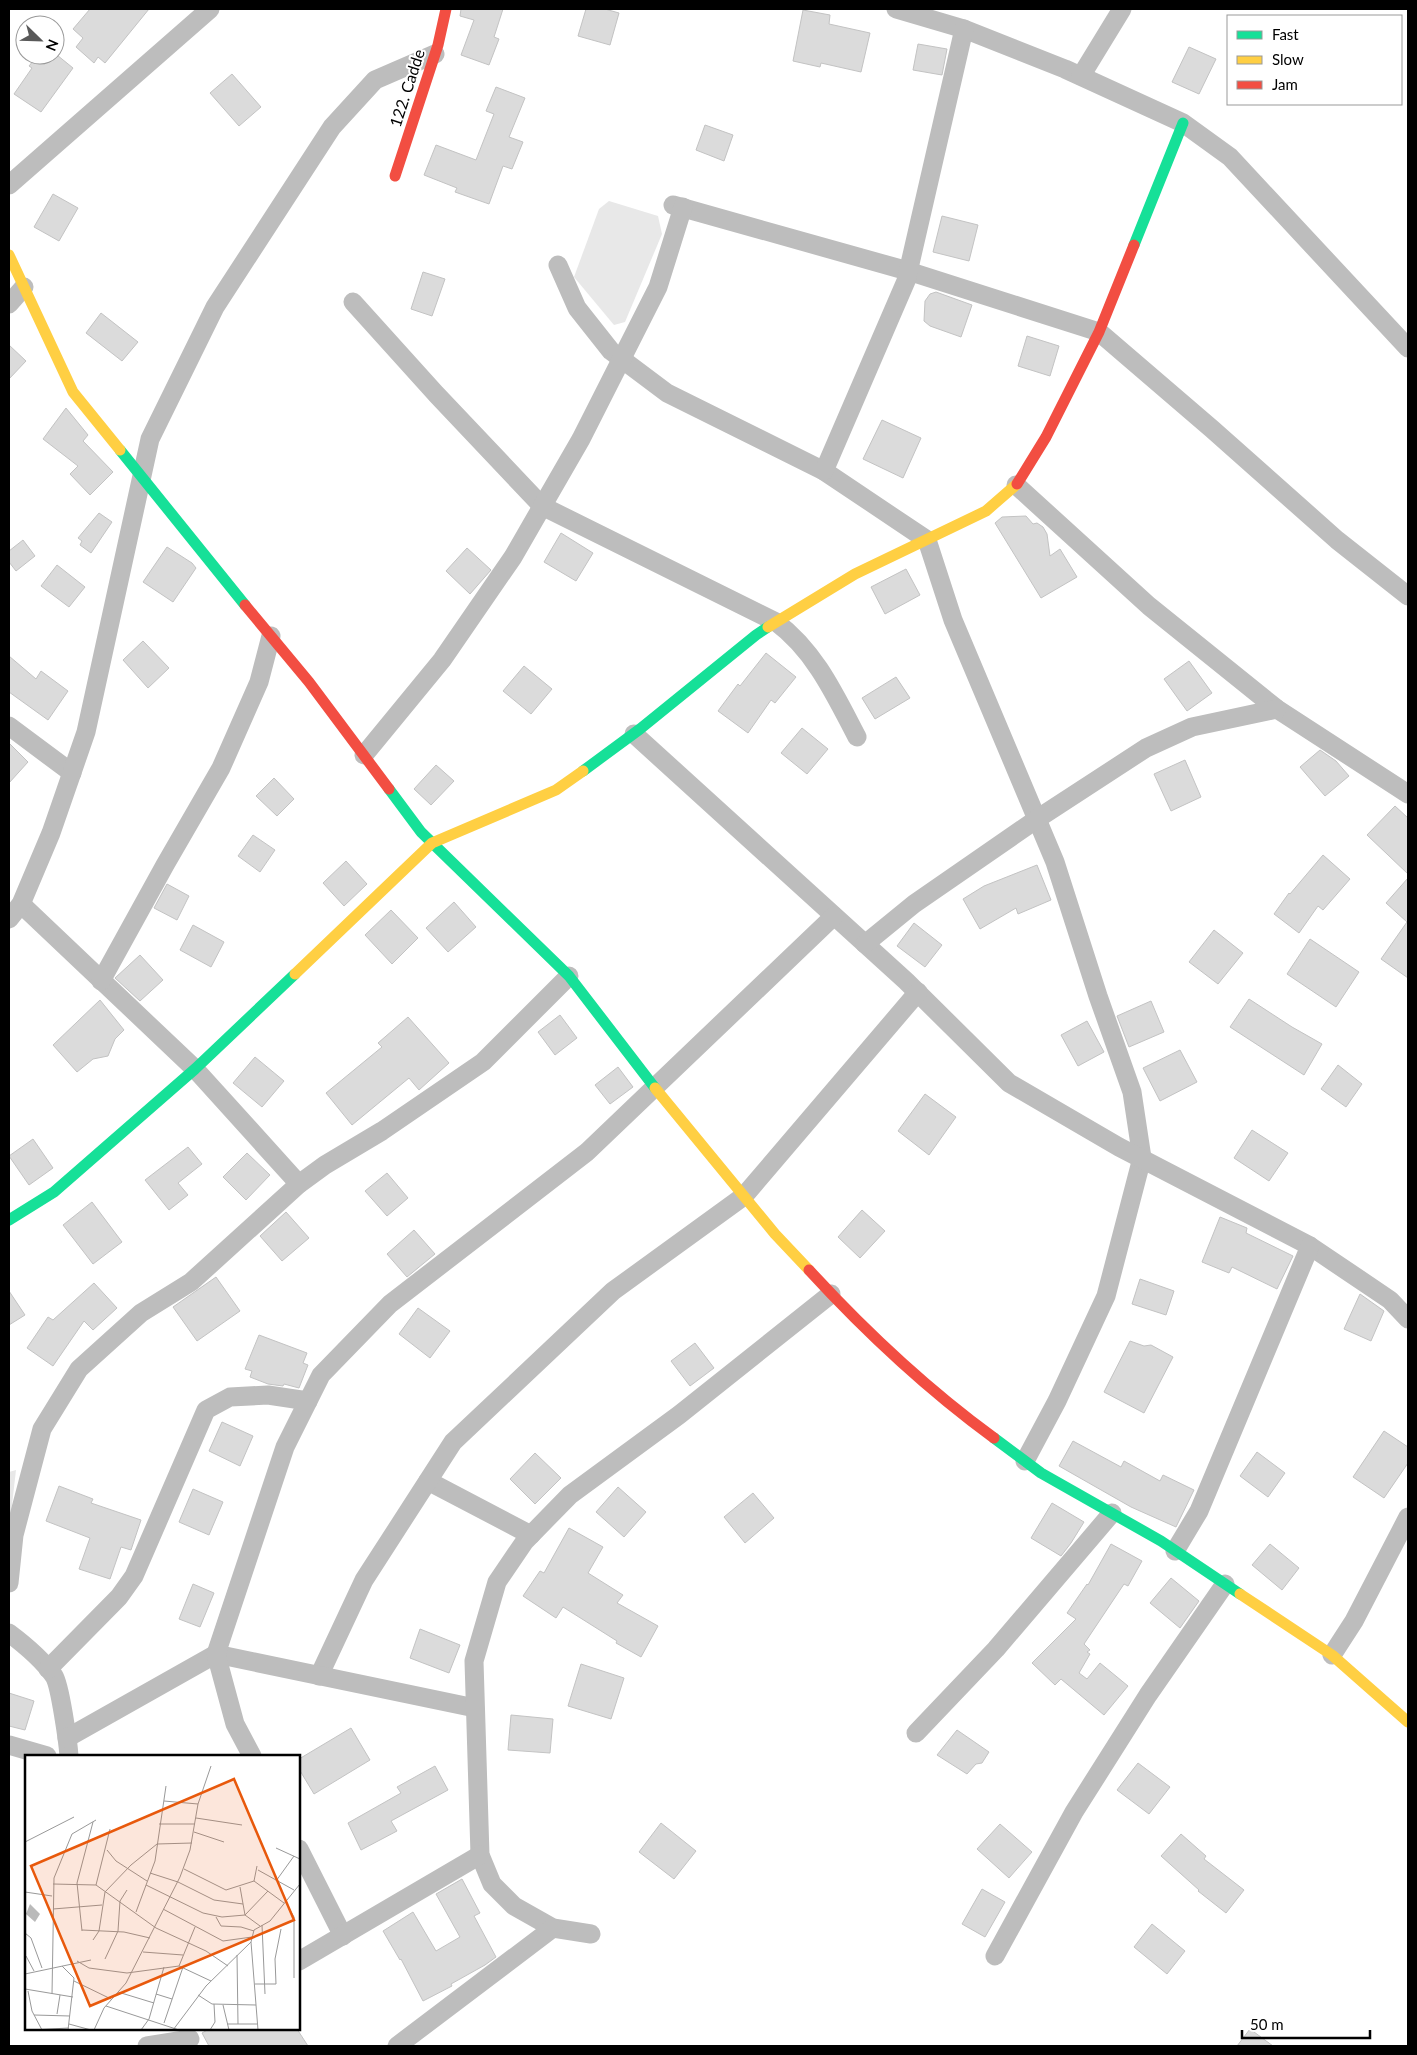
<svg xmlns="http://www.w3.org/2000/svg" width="1417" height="2055" font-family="Lato,sans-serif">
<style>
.green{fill:#e8e8e8}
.building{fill:#dbdbdb;stroke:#c3c3c3}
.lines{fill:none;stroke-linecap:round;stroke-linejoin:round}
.street{stroke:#bdbdbd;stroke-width:19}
.fast{stroke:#16e098;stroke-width:11}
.slow{stroke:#ffcf43;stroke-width:11}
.jam{stroke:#f24e42;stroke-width:11}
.labels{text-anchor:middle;stroke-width:4;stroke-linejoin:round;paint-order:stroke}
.street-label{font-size:16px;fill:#000;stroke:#fff}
.inset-road{fill:none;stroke:#999;stroke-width:1}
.view{fill:#e8590c;fill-opacity:0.15;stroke:#e8590c;stroke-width:2.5}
.inset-edge{fill:none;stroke:#000;stroke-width:2.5}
</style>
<rect width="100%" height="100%" fill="#fff"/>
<g class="green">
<path d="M609,201L658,216L662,234L625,322L614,325L574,277L599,209Z"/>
<path d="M16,1470L9,1531V1472Z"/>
</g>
<g class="building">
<path d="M90,9H149L105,63L98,57L94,63L76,47L83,38L73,29Z"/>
<path d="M461,9H503L494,37L499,39L489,65L461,55L474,20L460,16Z"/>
<path d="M586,9H605L619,13L610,45L578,36Z"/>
<path d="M803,10L830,15L829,24L870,33L861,72L821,63L820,67L793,61Z"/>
<path d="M918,44L947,49L942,75L913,70Z"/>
<path d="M1189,47L1216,59L1199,94L1172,82Z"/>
<path d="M38,55H57L73,68L41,112L14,94L32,68L29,66Z"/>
<path d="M232,74L261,107L239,126L210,93Z"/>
<path d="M496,87L525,98L509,137L523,142L512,169L503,166L489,204L455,192L457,188L424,175L436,145L476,160L494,114L486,111Z"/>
<path d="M705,125L733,135L724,161L696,150Z"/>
<path d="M53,194L78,208L59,241L34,227Z"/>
<path d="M942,216L978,225L969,261L933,252Z"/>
<path d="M423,272L445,279L432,316L411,309Z"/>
<path d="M936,292L972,305L961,337L930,326L924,321L925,301L930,294Z"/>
<path d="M101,313L138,342L122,361L86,333Z"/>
<path d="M1027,336L1059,346L1050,376L1018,366Z"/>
<path d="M9,345L26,361L9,379Z"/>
<path d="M66,408L88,435L83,441L113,472L90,495L70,474L78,466L43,439Z"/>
<path d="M882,420L921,438L903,478L863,459Z"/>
<path d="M99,513L112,522L91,553L80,545L82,541L78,538Z"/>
<path d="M1026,516L1033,524L1037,523L1043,527L1047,534L1050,556L1060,549L1077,577L1041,598L995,523L1002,517Z"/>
<path d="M561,533L593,553L576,581L544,562Z"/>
<path d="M23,540L35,556L16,571L9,562V551Z"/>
<path d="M167,547L192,563L196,568L173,602L143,582Z"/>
<path d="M467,548L491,570L470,594L446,571Z"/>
<path d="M57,565L85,587L69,607L41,586Z"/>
<path d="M906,569L920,595L885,614L871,587Z"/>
<path d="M143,641L169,668L148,688L123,660Z"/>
<path d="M766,653L796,677L775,703L771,700L748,733L718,711L738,684L740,686Z"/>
<path d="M9,656L36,679L41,671L68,691L48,720L9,692Z"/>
<path d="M1189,661L1212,693L1187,711L1164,679Z"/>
<path d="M524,666L552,689L531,714L503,691Z"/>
<path d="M896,677L910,698L875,719L862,698Z"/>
<path d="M802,728L828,749L807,774L781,753Z"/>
<path d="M9,743L28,762L9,783Z"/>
<path d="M1320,750L1336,761L1349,776L1325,796L1300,767Z"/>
<path d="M1185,760L1201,797L1171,811L1154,774Z"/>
<path d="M436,765L454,781L431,805L414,789Z"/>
<path d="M274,778L294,799L277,816L256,796Z"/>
<path d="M1395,806L1408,818V874L1367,835Z"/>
<path d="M253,835L275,850L260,872L238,856Z"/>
<path d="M1323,855L1350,879L1323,910L1318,906L1299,933L1274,914L1289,893L1290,894Z"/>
<path d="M346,861L367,884L344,906L323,883Z"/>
<path d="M1037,865L1051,900L1018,914L1016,908L980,929L963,899L984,886Z"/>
<path d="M1408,878V978L1381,959L1407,922L1386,903Z"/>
<path d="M167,884L189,896L177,920L154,908Z"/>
<path d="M454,902L476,927L448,952L426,928Z"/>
<path d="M391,910L418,938L392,964L365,935Z"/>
<path d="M914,923L942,945L925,967L897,946Z"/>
<path d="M193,925L224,942L211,967L180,950Z"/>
<path d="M1214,930L1243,953L1218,984L1189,962Z"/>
<path d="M1310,939L1359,972L1336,1007L1287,974Z"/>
<path d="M140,955L163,980L140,1001L115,978Z"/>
<path d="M1249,999L1292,1027L1322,1044L1304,1075L1230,1027Z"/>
<path d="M100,1000L124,1030L115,1039L108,1056L93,1059L77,1072L53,1045Z"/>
<path d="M1151,1001L1164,1032L1129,1047L1117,1016Z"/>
<path d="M560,1015L577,1038L555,1055L538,1032Z"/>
<path d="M408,1017L449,1063L419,1090L409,1078L352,1125L326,1093L382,1047L378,1043Z"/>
<path d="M1087,1021L1104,1052L1078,1066L1061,1035Z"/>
<path d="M1180,1050L1197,1082L1160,1101L1143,1068Z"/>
<path d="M255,1057L284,1081L262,1107L233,1083Z"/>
<path d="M1338,1065L1362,1084L1346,1107L1321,1089Z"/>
<path d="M618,1067L633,1087L610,1104L595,1085Z"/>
<path d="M925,1094L956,1117L929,1155L898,1131Z"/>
<path d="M1252,1130L1288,1153L1269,1181L1234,1158Z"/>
<path d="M33,1139L53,1168L29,1185L9,1156Z"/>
<path d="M188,1147L202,1164L178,1183L188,1195L169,1210L145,1180Z"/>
<path d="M247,1153L270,1175L246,1200L223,1177Z"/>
<path d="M387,1173L408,1198L387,1216L365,1191Z"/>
<path d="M92,1202L122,1242L93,1264L63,1225Z"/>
<path d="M862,1210L885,1231L860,1258L838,1237Z"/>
<path d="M286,1212L309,1238L282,1261L260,1236Z"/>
<path d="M1220,1217L1247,1228L1246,1233L1293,1256L1277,1289L1232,1267L1229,1273L1202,1262Z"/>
<path d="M414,1230L435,1254L407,1277L387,1254Z"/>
<path d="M216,1277L240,1311L197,1341L173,1307Z"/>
<path d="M1140,1279L1174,1291L1166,1315L1132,1304Z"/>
<path d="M94,1283L117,1308L93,1330L84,1321L53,1366L27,1348L48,1317L53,1320Z"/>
<path d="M9,1291L25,1315L9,1325Z"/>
<path d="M1360,1294L1384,1311L1371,1341L1344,1329Z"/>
<path d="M418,1308L450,1331L430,1358L399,1334Z"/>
<path d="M259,1335L307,1353L303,1363L308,1365L299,1388L284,1384L283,1386L268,1384L250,1377L252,1371L245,1369Z"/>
<path d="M1130,1341L1144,1346L1151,1345L1173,1357L1144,1413L1104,1392Z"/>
<path d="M695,1343L714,1368L690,1386L671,1361Z"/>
<path d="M222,1422L253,1436L240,1466L209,1451Z"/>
<path d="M1384,1431L1408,1447V1463L1384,1498L1353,1477Z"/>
<path d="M1073,1441L1121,1467L1124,1461L1160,1481L1163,1475L1194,1490L1176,1527L1131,1507L1059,1466Z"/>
<path d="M1257,1452L1285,1473L1268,1497L1240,1476Z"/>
<path d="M535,1453L561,1478L535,1504L510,1479Z"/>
<path d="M59,1486L93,1499L91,1503L141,1520L131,1550L121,1547L110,1579L79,1569L90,1538L46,1521Z"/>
<path d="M618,1487L646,1512L624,1537L596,1512Z"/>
<path d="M193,1489L223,1502L209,1535L179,1522Z"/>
<path d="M753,1493L774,1518L745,1543L724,1517Z"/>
<path d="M1052,1503L1084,1522L1071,1543L1061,1556L1031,1538Z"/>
<path d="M569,1528L603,1547L588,1573L623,1595L617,1603L658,1626L641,1657L616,1643L617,1641L563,1607L556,1618L523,1596L540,1571L544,1573Z"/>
<path d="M1111,1544L1142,1561L1128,1586L1124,1584L1084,1644L1090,1650L1087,1652L1090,1654L1079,1673L1087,1679L1100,1663L1128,1686L1104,1715L1061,1679L1055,1685L1032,1663L1076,1619L1067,1613L1087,1584L1088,1585Z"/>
<path d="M1270,1544L1299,1568L1282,1590L1252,1565Z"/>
<path d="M1171,1578L1199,1601L1180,1628L1150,1603Z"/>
<path d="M193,1584L214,1593L200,1627L179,1619Z"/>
<path d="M420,1629L460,1645L449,1673L410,1658Z"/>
<path d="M581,1664L624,1678L611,1719L568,1706Z"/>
<path d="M9,1693L34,1701L25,1730L9,1726Z"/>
<path d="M511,1715L553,1719L550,1753L508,1750Z"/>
<path d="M351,1728L370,1760L314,1794L299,1769V1759Z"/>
<path d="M957,1730L989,1752L982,1763L976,1764L967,1774L937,1755Z"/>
<path d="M1138,1763L1170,1787L1149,1814L1117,1790Z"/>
<path d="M435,1766L448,1790L391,1821L397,1831L361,1850L348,1823L401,1793L397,1787Z"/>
<path d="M661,1823L696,1851L674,1879L639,1852Z"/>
<path d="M1000,1824L1032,1852L1009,1878L977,1849Z"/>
<path d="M1181,1834L1206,1856L1204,1859L1244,1890L1226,1913L1198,1891L1199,1890L1161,1856Z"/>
<path d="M462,1879L480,1913L474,1916L496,1957L485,1965L451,1984L452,1986L423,2001L401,1959L400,1960L383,1931L413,1912L436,1951L460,1937L436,1894Z"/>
<path d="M982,1889L1005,1902L985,1937L962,1924Z"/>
<path d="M1152,1924L1185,1951L1167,1974L1134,1947Z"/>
<path d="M209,2029H297L308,2046H209L202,2033Z"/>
<path d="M1250,2029L1273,2046H1237Z"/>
</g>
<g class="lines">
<g class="street">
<path d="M896,9L964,29L1065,69L1183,123L1230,157L1408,348"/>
<path d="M1081,76L1122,9"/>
<path d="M9,185L210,9"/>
<path d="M673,205L908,271L1099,332L1212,429L1337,540L1408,596"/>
<path d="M558,265L577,308L611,351L667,393L824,471L927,540L953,620L1055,862L1098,996L1132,1092L1142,1158L1106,1296L1057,1401L1025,1461"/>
<path d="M353,302L436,394L542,506L776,622C815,651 835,695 857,737"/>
<path d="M9,304L24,287"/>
<path d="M824,471L906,281L964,29"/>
<path d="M1016,485L1149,606L1277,709L1408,794"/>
<path d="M9,726L72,773"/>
<path d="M634,734L906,981L1009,1083L1119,1147L1310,1246L1390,1300L1408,1319"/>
<path d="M364,755L442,660L513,557L581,439L658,287L683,207"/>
<path d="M21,904L195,1069L299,1184"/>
<path d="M9,919L21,904L51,833L86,732L150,439L215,307L332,127L375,80L435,54"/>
<path d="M865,944L914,904L1037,819L1146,748L1192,727L1277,709"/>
<path d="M101,981L165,865L221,768L259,682L271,636"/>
<path d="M428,1481L531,1535"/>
<path d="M1175,1551L1199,1511L1310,1246"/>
<path d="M9,1583L14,1535L42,1429L79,1369L141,1313L191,1282L299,1184L325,1165L382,1131L483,1062L569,976"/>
<path d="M9,1633C25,1645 42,1659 54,1676C60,1685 68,1742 69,1756"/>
<path d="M1332,1655L1354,1621L1408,1517"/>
<path d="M48,1669L119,1597L134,1576L206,1410L230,1397L268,1395L308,1401"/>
<path d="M319,1676L364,1580L453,1442L613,1291L744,1196L918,992"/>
<path d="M916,1733L996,1649L1112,1513"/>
<path d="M67,1738L216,1654L475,1708"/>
<path d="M9,1745L47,1756"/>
<path d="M252,1756L235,1724L216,1654L285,1447L321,1375L390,1304L587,1152L834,916"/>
<path d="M299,1849L343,1936"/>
<path d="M591,1934L553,1928L514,1906L492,1884L480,1855L474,1661L497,1582L525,1541L570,1495L679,1415L831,1294"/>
<path d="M995,1956L1074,1812L1148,1695L1225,1584"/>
<path d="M299,1961L480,1855"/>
<path d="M147,2046L190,2039"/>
<path d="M397,2046L553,1928"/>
</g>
<g class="fast">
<path d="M1134,245L1183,123"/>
<path d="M120,450L245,605"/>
<path d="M583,771L640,729L756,635L768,627"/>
<path d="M389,789L421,832L569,976L655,1088"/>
<path d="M9,1220L54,1192L195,1069L295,974"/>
<path d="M994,1438L1041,1473L1161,1541L1240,1594"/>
</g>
<g class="slow">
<path d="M9,255L73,392L120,450"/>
<path d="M768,627L855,574L986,511L1017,484"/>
<path d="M295,974L432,843L556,790L583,771"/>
<path d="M655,1088L775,1234L809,1270"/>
<path d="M1240,1594L1332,1655L1408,1722"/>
</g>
<g class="jam">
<path d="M395,176L438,45L446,9"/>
<path d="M1017,484L1046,437L1099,332L1134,245"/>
<path d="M245,605L309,682L389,789"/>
<path d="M809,1270C865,1331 927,1389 994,1438"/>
</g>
</g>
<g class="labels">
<g class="street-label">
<text transform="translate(407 88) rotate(-72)" y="6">122. Cadde</text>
</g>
</g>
<g transform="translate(25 1755)">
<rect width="275" height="275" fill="#fff"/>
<path d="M5,149L15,159L10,167L1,159Z" fill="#bababa"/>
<path class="inset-road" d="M139,46L173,49M171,63L217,70M134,69H170M169,77L199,87M0,87L49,62M251,93L275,104M82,95L91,106L122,126M159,114L201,135L229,126L232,111M233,115L269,135M125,118L153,127L189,145L218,149M229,126L259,148M251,126L269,101M28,129L71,130L131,173L181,196L203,211M71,130L85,74M121,130L178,158L197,162L220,160L243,136M215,132L220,160L235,171M0,137L27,141M260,146L269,162V223M28,154L77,150M138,154L198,186L227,182M111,157L130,106L141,31M191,162L196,171L216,172L229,176M237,170L240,239M57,175L99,177L125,183M57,176L52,128L68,67M0,178L6,183L17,213M68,185L74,176L80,137L106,110L132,89L167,88M226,187L233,275M118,197L158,200M212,200L213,269M1,201L9,216M80,204L93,176L95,146L102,135M52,206L64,213L102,218L154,211L186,226M37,211L49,223L43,275M154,211L170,172M0,219L66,205M49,226L86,244M230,229H251L250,204L256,174M0,234L48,242M3,236L7,256L17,275M93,237L129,248M27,239L29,123L47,79L71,65M131,239L147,244M173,240L187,249L231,250M198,250L204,275M81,251L154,275M32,259L35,240M9,260L45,261M139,268L158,212M44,269L66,275M202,269H232M6,275L44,273M69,275L79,253L101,228L155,122L165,95L173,49L186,11M116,275L124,264L139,212M148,275L181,231L226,187L229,175L245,166L275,129M185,275L190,267L189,249"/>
<path class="view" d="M209,24L269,165L65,251L6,111Z"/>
<rect width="275" height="275" class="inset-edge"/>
</g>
<rect width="1417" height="2055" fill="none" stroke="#000000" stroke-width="20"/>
<rect x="1227" y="15" width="175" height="90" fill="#ffffff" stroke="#999999"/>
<rect x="1237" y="31" width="25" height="8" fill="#16e098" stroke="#999999"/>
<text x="1272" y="40" font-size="15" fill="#000000">Fast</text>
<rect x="1237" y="56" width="25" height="8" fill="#ffcf43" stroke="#999999"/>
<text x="1272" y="65" font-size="15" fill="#000000">Slow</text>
<rect x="1237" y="81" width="25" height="8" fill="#f24e42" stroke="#999999"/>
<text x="1272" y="90" font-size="15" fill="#000000">Jam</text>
<g transform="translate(40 40) rotate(113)"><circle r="24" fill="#ffffff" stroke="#999999"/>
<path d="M0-4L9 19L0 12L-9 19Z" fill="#595959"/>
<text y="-8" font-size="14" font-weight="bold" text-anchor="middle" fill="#000000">N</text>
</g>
<path d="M1242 2030v8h128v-8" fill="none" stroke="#000000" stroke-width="2.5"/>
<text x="1250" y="2030" font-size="15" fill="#000000" stroke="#ffffff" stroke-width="4" paint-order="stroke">50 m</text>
</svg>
